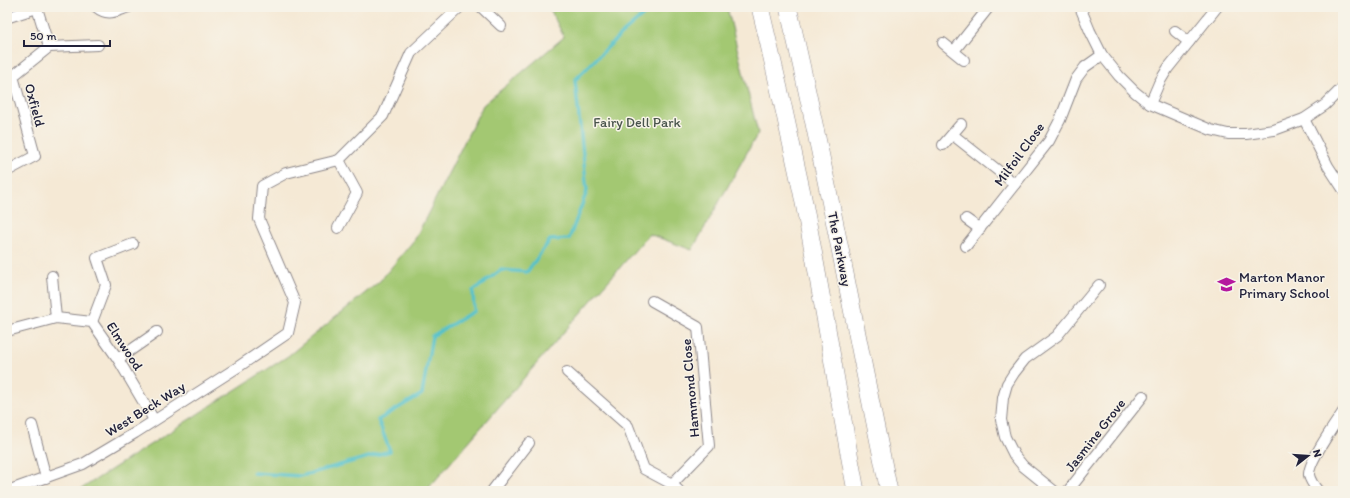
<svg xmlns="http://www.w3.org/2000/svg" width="1350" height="498" font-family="Itim,sans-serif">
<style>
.green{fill:#a3c872;stroke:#627556}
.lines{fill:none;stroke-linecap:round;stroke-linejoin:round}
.stream{stroke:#53c1ca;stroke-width:3.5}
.minor-casing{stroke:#8c8688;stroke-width:12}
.trunk-casing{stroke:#8c8688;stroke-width:18}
.minor{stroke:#fff;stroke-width:10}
.trunk{stroke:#fff;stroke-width:17}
.labels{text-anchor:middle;stroke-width:3;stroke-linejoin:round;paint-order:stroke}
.street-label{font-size:14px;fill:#22223b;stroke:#f7f3e8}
.park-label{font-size:14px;fill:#49544c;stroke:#f7f3e8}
.poi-label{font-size:14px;fill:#22223b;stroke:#f7f3e8;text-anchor:start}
</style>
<rect width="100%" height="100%" fill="#f7f3e8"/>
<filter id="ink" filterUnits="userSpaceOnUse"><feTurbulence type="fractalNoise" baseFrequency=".025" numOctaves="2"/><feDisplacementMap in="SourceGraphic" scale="8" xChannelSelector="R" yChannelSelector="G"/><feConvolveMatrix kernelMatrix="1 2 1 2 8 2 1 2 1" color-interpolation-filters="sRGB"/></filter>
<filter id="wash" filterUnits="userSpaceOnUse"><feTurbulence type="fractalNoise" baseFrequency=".012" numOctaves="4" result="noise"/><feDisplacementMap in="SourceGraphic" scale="16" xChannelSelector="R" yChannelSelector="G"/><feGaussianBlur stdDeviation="0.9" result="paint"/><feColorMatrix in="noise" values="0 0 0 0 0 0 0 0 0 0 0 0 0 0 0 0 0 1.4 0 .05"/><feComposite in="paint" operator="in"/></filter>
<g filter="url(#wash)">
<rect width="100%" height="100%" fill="#f5e9d5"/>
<path class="green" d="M549,7H727L758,133L692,250L649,234L426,491H78L288,356L380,281L415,239L483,105L564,37Z"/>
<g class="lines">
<path class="stream" d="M253,473L301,476L390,451L378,420L422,394L432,336L474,311L473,291L501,270L527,272L550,240L569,239L587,191L575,80L619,36L653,7"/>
</g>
</g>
<g filter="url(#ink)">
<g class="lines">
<defs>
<g id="minor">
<path d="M96,7C108,17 116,11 129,7"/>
<path d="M481,7L501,26"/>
<path d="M1080,7L1090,31L1102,55L1119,76L1135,92L1150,104L1211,130L1228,134H1246L1274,130L1304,119L1325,105L1343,87"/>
<path d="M37,8L49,47L98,45"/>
<path d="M7,16L9,17L40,7"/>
<path d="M1175,31L1189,42"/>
<path d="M943,43L964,60"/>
<path d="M954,51L989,7"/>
<path d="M1150,104L1159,83L1168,68L1217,7"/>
<path d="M1304,119L1328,166L1343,189"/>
<path d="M953,135L1015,184"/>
<path d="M943,145L961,124"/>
<path d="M7,171L35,156L13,76L49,47"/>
<path d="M966,219L980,229"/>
<path d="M338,228L357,193L339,160"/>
<path d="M966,246L1049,141L1060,120L1076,79L1085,67L1102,55"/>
<path d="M52,276L56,318"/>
<path d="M652,301L698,327L709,446L672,484"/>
<path d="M92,322L106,285L97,258L133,244"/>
<path d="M7,331L56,318L92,322L118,359L154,420"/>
<path d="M118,359L157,332"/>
<path d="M567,372L628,426L644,469L672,484L679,491"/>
<path d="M32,425L46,478"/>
<path d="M7,489H13L83,464L135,433L238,367L288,333L295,303L259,219L262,186L286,173L339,160L383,116L411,53L460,7"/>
<path d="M492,491L529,443"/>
<path d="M1054,491L1023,466L1014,455L1005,437L1001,420L1003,398L1007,384L1014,373L1025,359L1057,336L1099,285"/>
<path d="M1068,491L1143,396"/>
<path d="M1318,491C1314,486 1310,481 1309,475C1308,462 1335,424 1343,412"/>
</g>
<g id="trunk">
<path d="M760,7C775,69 789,131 802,193C822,292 837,392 856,491"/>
<path d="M788,7C826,167 855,330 889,491"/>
</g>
</defs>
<use href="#minor" class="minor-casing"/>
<use href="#trunk" class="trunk-casing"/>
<use href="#minor" class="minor"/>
<use href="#trunk" class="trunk"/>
</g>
</g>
<defs>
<symbol id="school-bare" viewBox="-9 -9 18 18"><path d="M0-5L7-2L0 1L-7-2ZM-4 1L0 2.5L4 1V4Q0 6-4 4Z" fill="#b5179e" stroke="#f7f3e8" stroke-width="2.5" paint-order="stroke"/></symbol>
</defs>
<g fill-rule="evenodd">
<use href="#school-bare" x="1214" y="272" width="25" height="25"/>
</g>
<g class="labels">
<g class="street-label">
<text transform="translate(35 105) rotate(75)" y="5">Oxfield</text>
<text transform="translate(1019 154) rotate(-54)" y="5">Milfoil Close</text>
<text transform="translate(840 249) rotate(79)" y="5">The Parkway</text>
<text transform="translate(125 346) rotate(57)" y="5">Elmwood</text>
<text transform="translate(690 388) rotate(-95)" y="5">Hammond Close</text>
<text transform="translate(145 409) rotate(-32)" y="5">West Beck Way</text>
<text transform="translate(1095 435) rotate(-52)" y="5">Jasmine Grove</text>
</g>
<g class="park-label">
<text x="637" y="127">Fairy Dell Park</text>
</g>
<g class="poi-label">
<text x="1239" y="282">Marton Manor<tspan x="1239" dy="16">Primary School</tspan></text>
</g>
</g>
<rect width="1350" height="498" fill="none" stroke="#f7f3e8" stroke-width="24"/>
<g transform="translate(1308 456) rotate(73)" stroke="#f7f3e8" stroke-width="3" paint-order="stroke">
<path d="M0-3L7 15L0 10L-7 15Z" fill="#22223b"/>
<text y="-6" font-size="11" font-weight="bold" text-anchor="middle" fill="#22223b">N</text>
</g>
<path d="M24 40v6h86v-6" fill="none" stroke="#22223b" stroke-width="2"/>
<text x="30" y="40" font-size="12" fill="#22223b" stroke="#f7f3e8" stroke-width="3" paint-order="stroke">50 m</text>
</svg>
